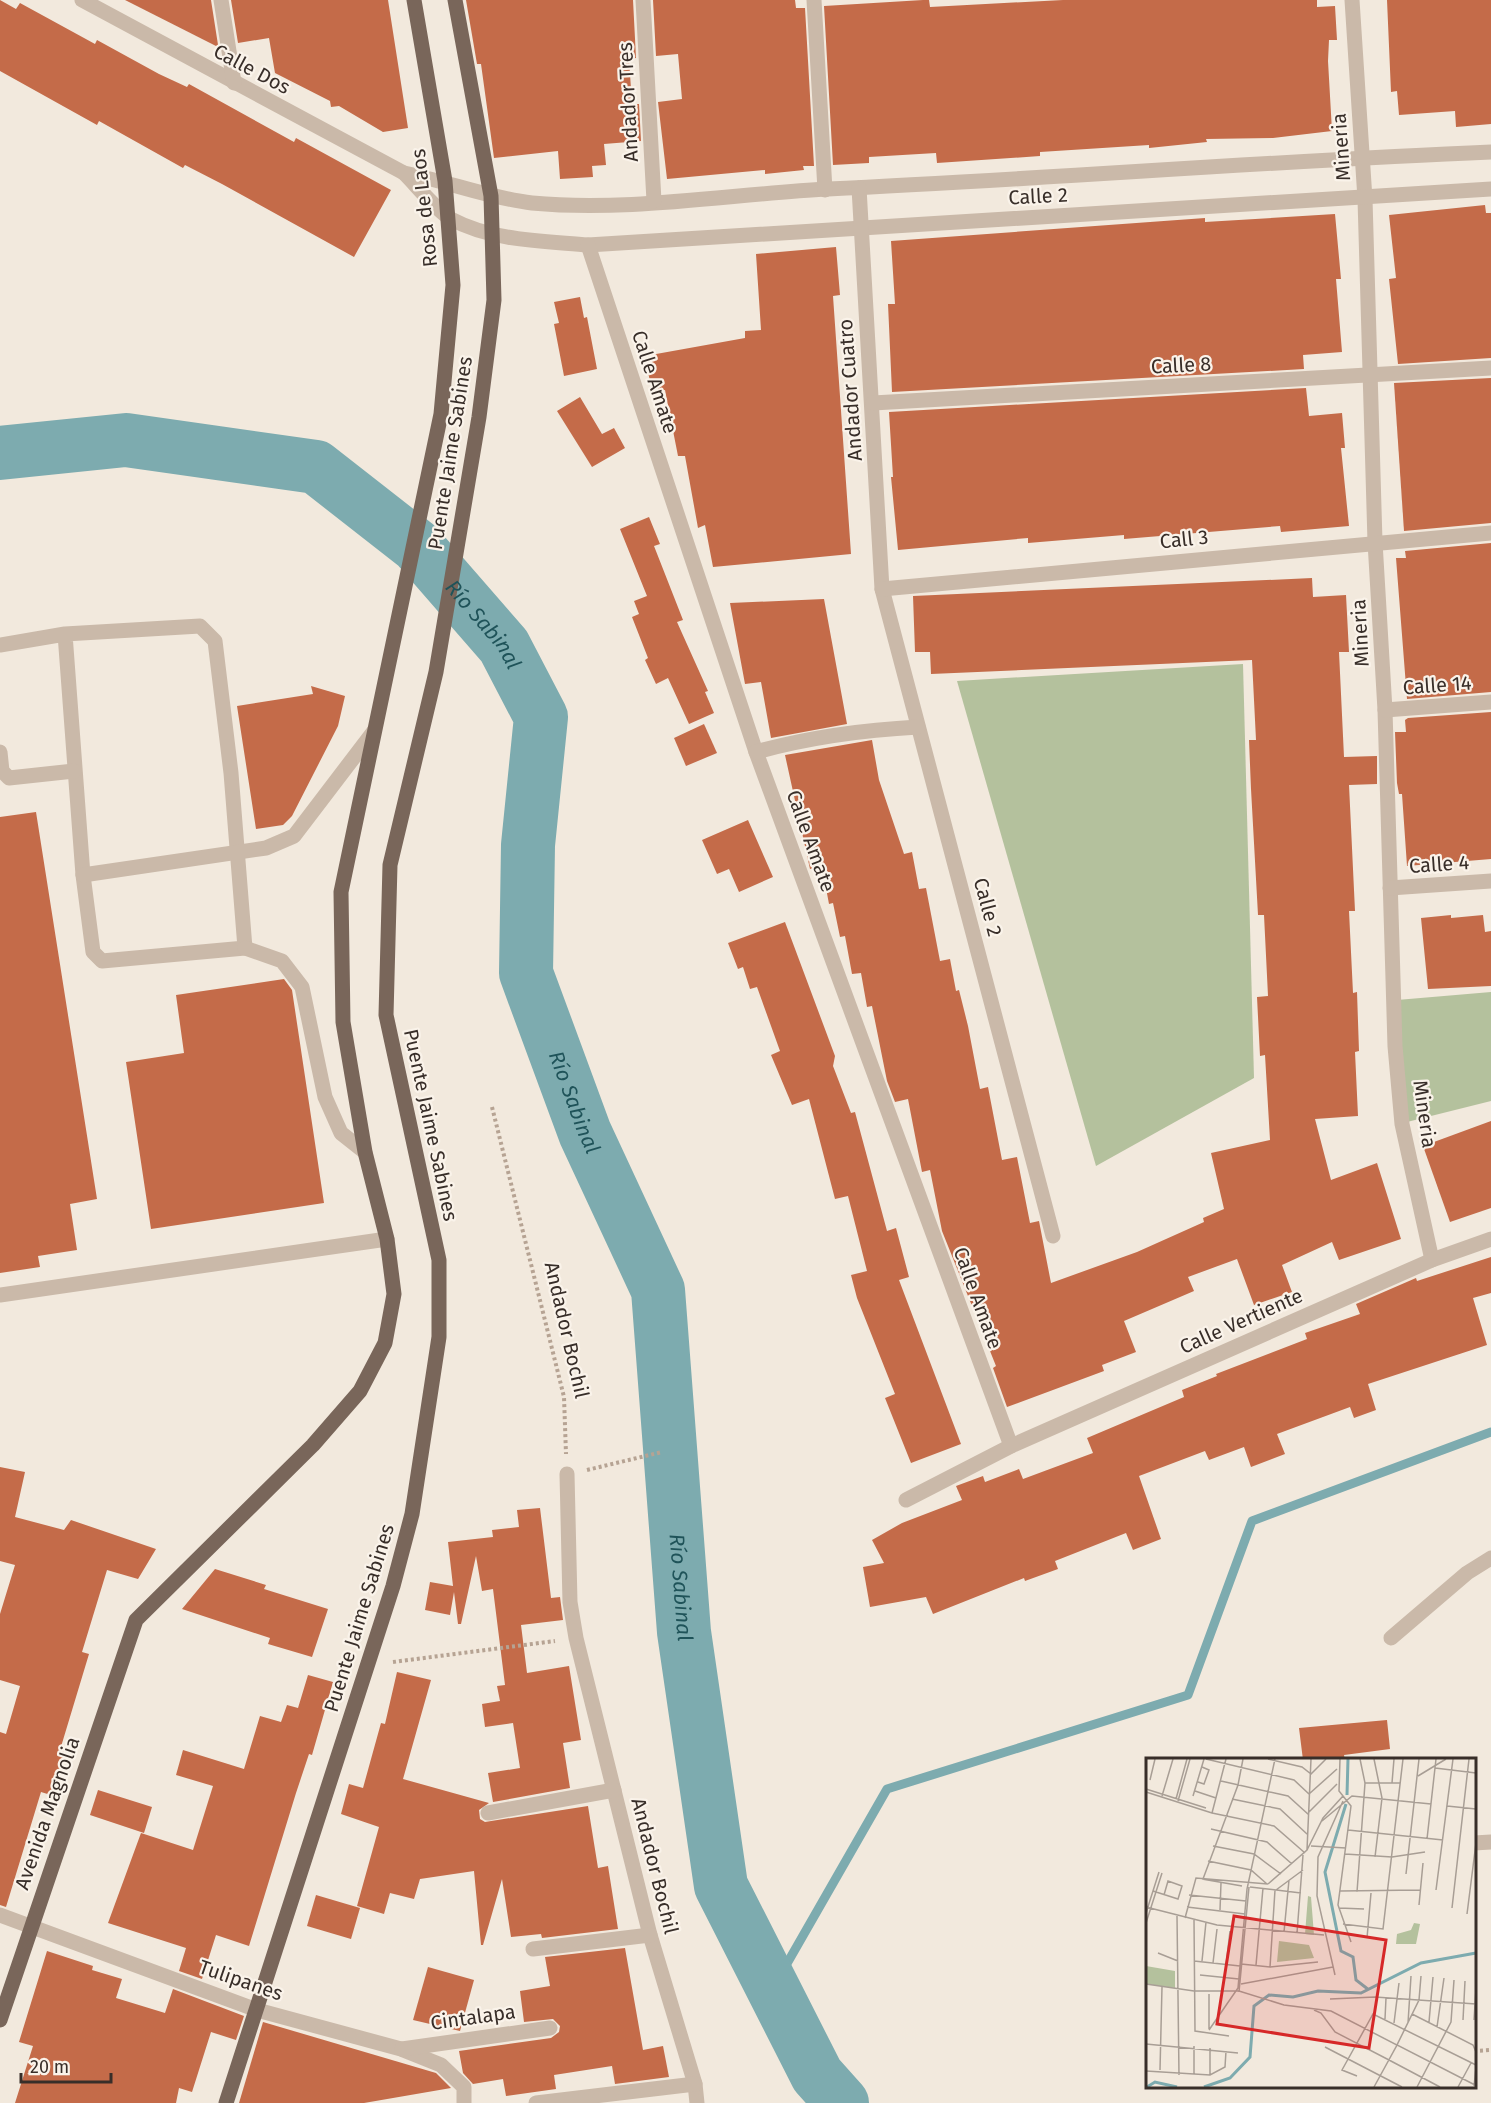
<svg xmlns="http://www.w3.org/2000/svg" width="1491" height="2103" font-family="'Fira Sans',sans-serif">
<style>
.green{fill:#b4c19d}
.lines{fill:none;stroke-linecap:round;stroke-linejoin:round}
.stream{stroke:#7dabaf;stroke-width:9}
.river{stroke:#7dabaf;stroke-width:54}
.building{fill:#c46b49}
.path{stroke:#b6a393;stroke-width:4;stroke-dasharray:3 3;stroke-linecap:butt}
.minor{stroke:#cab9a9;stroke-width:15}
.major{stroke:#79665a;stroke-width:15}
.labels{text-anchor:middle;stroke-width:4.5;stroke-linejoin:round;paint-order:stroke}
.street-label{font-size:20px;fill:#382e29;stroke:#faf3ea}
.water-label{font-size:21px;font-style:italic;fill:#1f5359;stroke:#faf3ea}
.inset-river{fill:none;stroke:#7dabaf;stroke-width:3}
.inset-road{fill:none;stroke:#a89e95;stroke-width:1.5}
.view{fill:#d62828;fill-opacity:0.15;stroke:#d62828;stroke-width:3}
.inset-edge{fill:none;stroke:#382e29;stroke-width:3}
</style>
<rect width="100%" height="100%" fill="#f2e9dd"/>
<g class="green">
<path d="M1243,664L1254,1078L1096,1166L957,681Z"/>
<path d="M1491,992V1101L1407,1122L1397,1000Z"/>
</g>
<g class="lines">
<path class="stream" d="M773,1988L887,1789L1188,1695L1252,1521L1491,1432"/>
<path class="river" id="s1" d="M0,453L126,440L316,467L417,546L504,646L541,717L528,845L526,973L585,1133L658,1290L684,1632L721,1886L817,2075L842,2103"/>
</g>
<g class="building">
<path d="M0,0L16,9L20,3L95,44L97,40L159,74L187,87L189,84L294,142L296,138L391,190L354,257L222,184L185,165L183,168L99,121L97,125L0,71Z"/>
<path d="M125,0H211L218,45L216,46Z"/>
<path d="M231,0H388L408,128L383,132L339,106L331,107L330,101L275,73L269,38L238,43Z"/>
<path d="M466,0H633L636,58L629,59L632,104H639L641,141L604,144L606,165L592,166L593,177L560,179L558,151L494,158L481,64H477Z"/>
<path d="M653,0H795L796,8H805L814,166H803L804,170L765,174V170L667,179L658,102L682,99L678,54L656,56Z"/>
<path d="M923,0H929L930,7L1063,0H1317V7L1335,6L1337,40H1329L1328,61L1332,131L1273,138L1206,139L1207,142L1149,148V145L1040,152V156L937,163L936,153L869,157V163L833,165L824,6Z"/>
<path d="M1387,0H1491V124L1456,127L1455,111L1399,115L1397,91L1391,92Z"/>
<path d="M1485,205L1486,213H1491V358L1398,364L1389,279L1396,278L1389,215Z"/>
<path d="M1335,214L1341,279H1336L1342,352L1303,355L1304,369L892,392L888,304H895L891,241L1205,218V222Z"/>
<path d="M836,247L840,295L833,296L851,554L713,567L705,525L698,528L685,456H678L665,390L652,392L645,356L745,338V331L761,330L756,254Z"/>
<path d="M580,297L584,318L587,317L597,369L564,376L554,324L559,323L554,302Z"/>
<path d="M1491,378V523L1404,531L1394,383Z"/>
<path d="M1306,388L1309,416L1342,413L1345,448H1341L1349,526L1281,532L1280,526L1124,539V535L1028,543V538L898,550L891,477H893L889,412Z"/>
<path d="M580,397L602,434L614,428L625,448L592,467L557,411Z"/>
<path d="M649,517L660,544L654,546L683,620L677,622L708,691L705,692L714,713L689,724L668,678L656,684L645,660L648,658L632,617L639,614L634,601L647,596L620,529Z"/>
<path d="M1491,543V692L1407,699L1396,558H1406L1405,551Z"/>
<path d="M1312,578L1313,597L1346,595L1349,652H1339L1344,757L1377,756V784L1349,785L1355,911H1349L1353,993L1357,992L1359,1051L1355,1052L1358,1116L1315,1119L1331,1180L1377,1163L1401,1239L1339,1260L1332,1242L1282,1265L1292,1292L1254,1305L1237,1259L1188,1277L1194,1291L1124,1321L1136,1352L1102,1365L1104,1371L1007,1407L993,1368L996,1366L942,1231L930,1170L922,1172L908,1099L895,1102L887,1081L872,1006L867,1007L861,973L852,974L845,936L840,937L833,903L829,904L822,867L810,869L785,755L872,740L879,780L904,854L912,852L919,889L926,888L940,961L950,959L956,991L959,990L968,1026L980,1089L988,1087L1002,1160L1017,1157L1030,1223L1039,1221L1051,1283L1137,1252L1204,1222L1203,1218L1224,1209L1211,1153L1270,1140L1265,1055L1260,1056L1257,997L1268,996L1264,915H1258L1251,789L1249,740H1256L1252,660L931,674L930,652H915L913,596Z"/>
<path d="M824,599L847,724L771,738L761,682L745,684L730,603Z"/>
<path d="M311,686L345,696L338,726L292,816L283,825L256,829L237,706L313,694Z"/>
<path d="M1491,712V859L1407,866L1402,794H1399L1397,783L1395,732H1406L1405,720L1408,718Z"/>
<path d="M704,724L717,753L686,766L674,738Z"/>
<path d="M36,812L97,1199L70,1204L77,1250L38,1256L40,1267L0,1273V817Z"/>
<path d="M748,820L773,877L739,892L729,869L717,874L702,840Z"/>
<path d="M1451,915V918L1483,915L1485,932L1491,931V986L1428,989L1421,918Z"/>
<path d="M785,922L835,1056L833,1066L851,1113L855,1112L887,1231L896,1228L909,1277L899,1280L961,1444L911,1463L885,1398L895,1394L857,1298L851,1275L867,1271L848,1196L835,1199L809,1099L792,1105L771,1055L780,1051L757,987L750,989L743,967L738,969L728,943Z"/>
<path d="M284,979L292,990L324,1203L151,1229L126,1062L184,1053L176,995Z"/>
<path d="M1491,1121V1208L1450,1222L1423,1146Z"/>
<path d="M1491,1257V1293L1473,1298L1487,1345L1368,1384L1376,1410L1354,1418L1350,1407L1277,1434L1285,1454L1251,1467L1244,1447L1209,1460L1205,1451L1139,1476L1161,1539L1133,1550L1126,1533L1055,1561L1058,1569L1025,1581L1024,1578L933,1614L926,1597L870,1607L863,1567L884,1563L872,1540L902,1523L962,1500L956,1486L983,1476L985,1482L1019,1469L1023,1479L1093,1453L1087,1438L1184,1397L1182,1390L1217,1376L1216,1374L1307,1339L1305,1333L1360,1314L1356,1304L1416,1278L1417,1281Z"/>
<path d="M0,1467L25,1472L15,1517L64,1530L71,1520L156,1549L138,1579L107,1570L82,1652L89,1654L60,1750L67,1752L54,1796L41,1792L6,1907L0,1905V1732L6,1734L20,1686L0,1680V1614L15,1565L0,1561Z"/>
<path d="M540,1508L551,1598L560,1597L563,1620L521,1625L527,1673L569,1666L581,1740L563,1743L570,1788L493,1802L488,1773L520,1768L513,1723L485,1727L482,1704L500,1701L497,1686L505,1685L493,1589L482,1591L476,1556L461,1624H458L454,1592L450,1615L425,1610L430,1582L453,1586L448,1542L493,1537L492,1530L519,1527L517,1510Z"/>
<path d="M215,1569L266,1585L264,1589L328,1609L312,1657L268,1644L270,1638L182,1609Z"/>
<path d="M397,1672L431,1680L403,1779L489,1803L479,1810L480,1819L485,1822L588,1806L598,1868L608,1866L618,1929L542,1938L541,1934L511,1937L502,1879L483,1945H481L474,1871L420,1879L414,1899L390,1893L384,1914L357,1906L379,1827L341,1814L349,1784L363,1788L381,1723L385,1724Z"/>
<path d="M308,1675L333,1682L312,1755L309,1754L296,1793L249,1946L216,1935L202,1979L179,1971L186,1948L108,1923L141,1833L193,1850L213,1786L176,1775L183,1750L244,1769L260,1716L281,1722L287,1705L298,1708Z"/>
<path d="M1387,1720L1390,1749L1344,1755L1345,1760H1303L1299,1728Z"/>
<path d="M98,1790L152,1807L144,1833L90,1815Z"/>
<path d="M316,1895L360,1908L351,1939L307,1926Z"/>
<path d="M625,1948L643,2050L663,2046L669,2077L615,2084L612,2066L554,2075L556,2089L506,2096L503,2079L473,2084L463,2073L459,2051L551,2038L559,2032L560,2026L553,2019L524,2022L520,1991L550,1986L545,1957Z"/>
<path d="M47,1951L93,1966L92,1970L122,1979L116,1998L165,2013L173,1989L244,2016L236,2040L211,2032L192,2092L179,2088L176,2103H15L33,2046L19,2042Z"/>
<path d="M428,1967L474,1980L460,2031L413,2020Z"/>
<path d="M263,2022L436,2073L451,2088L364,2103H239Z"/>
</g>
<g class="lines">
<g class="path">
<path d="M492,1107L564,1397L566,1454"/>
<path d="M587,1470L662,1452"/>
<path d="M393,1662L555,1641"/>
<path d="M1474,2051L1491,2050"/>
</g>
<g class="minor">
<path d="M82,0L404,173C447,181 488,198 532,203C629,212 731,194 828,189C1049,179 1270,161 1491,152"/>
<path d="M221,0L234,83"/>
<path d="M643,0L654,201"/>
<path d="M814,0L825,190"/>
<path d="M1352,0L1365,199L1375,542L1385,710L1395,1046L1402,1124L1432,1260"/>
<path d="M404,173C417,186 436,210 451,219C492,241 543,241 588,245L1491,189"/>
<path d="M859,188L882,589L1053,1236"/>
<path d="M588,245L756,752L1011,1446"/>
<path d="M873,403L1491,368"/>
<path d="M882,589L1491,533"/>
<path d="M0,645L65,634L200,626L215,641L231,773L245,948L102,961L93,952L83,875L65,634"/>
<path d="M1385,710L1491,702"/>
<path d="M0,752L2,771L9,778L74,771"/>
<path d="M756,752C810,737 863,730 918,727"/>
<path d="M83,875L266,848L294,836L374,731"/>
<path d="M1390,888L1491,881"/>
<path d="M245,948L282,961L302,987L325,1097L341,1133L365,1152"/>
<path d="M0,1295L387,1239"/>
<path d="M567,1474L570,1602L576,1638L650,1935L695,2084L697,2103"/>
<path d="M906,1500L1011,1446L1432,1260L1491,1239"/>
<path d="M1391,1638L1467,1573L1491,1558"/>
<path d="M488,1813L614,1790"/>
<path d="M1474,1843L1491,1842"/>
<path d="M0,1915L257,2010L401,2049L441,2065L464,2087V2103"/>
<path d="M533,1949L650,1935"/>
<path d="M402,2049L550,2028"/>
<path d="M536,2103L695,2084"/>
</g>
<g class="major">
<path d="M0,2020L136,1620L313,1445L360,1391L385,1343L394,1294L387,1239L365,1152L343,1022L341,892L441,414L453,285L445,181L414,0"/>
<path d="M226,2103L393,1586L412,1514L439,1337V1260L386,1015L390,865L436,672L479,417L494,300L491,196L455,0"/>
</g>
</g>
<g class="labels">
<g class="street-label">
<text transform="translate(252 69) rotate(28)" y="7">Calle Dos</text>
<text transform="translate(628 102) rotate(-93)" y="7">Andador Tres</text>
<text transform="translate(1341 147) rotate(-94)" y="7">Mineria</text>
<text transform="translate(1038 196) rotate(-3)" y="7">Calle 2</text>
<text transform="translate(424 208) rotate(-96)" y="7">Rosa de Laos</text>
<text transform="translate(1181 365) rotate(-3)" y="7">Calle 8</text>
<text transform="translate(655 382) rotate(72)" y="7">Calle Amate</text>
<text transform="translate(850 390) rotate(-94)" y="7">Andador Cuatro</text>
<text transform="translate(450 453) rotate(-81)" y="7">Puente Jaime Sabines</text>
<text transform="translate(1184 539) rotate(-6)" y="7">Call 3</text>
<text transform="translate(1360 633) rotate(-93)" y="7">Mineria</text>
<text transform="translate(1437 685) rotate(-4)" y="7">Calle 14</text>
<text transform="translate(811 841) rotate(70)" y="7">Calle Amate</text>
<text transform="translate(1439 864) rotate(-4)" y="7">Calle 4</text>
<text transform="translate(988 907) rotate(75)" y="7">Calle 2</text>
<text transform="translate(1425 1114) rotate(82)" y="7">Mineria</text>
<text transform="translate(431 1125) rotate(78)" y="7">Puente Jaime Sabines</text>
<text transform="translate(978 1298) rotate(70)" y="7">Calle Amate</text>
<text transform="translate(1241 1321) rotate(-24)" y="7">Calle Vertiente</text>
<text transform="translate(567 1330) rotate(77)" y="7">Andador Bochil</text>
<text transform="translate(359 1618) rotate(-73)" y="7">Puente Jaime Sabines</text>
<text transform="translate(47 1813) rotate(-71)" y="7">Avenida Magnolia</text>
<text transform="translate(655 1866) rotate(76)" y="7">Andador Bochil</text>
<text transform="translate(241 1980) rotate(19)" y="7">Tulipanes</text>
<text transform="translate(473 2017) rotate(-8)" y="7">Cintalapa</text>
</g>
<g class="water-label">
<text dy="7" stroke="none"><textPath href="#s1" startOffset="550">Río Sabinal</textPath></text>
<text dy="7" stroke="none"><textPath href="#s1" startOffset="1054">Río Sabinal</textPath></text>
<text dy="7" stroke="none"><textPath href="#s1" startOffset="1558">Río Sabinal</textPath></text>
</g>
</g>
<g transform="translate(1146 1758)">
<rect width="330" height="330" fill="#f2e9dd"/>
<path d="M162,138L165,139L168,177L159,176ZM268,165L274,166L270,186H250L251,176L265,172ZM133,183L163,187L168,200L131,204ZM0,208L29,213V230L0,226Z" fill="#b4c19d"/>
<path class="inset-river" d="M201,37L202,1M200,46L179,114L195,193L207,199L210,222L223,232M1,329L9,324L31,329M58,329L84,320L104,299L108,248L123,237L147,239L172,233L215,235L275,205L330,195"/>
<path class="inset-road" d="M60,1L148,22L163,36L191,11M122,1L156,9L165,16L180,1M194,1L193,33L205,48L192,147L205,184M228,1L236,40L229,99M289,10L330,15M272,18L300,1M4,22L9,1M75,23L142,38L163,57M52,24L58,26L63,12L56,9M219,25H254M246,25L248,1M0,31L60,50M49,33L70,40M0,34L66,55L128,68L159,95M16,38L27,1M47,38L58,1M30,41L41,1M86,41L134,51L161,76M32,43L44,1M301,48L330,51M163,54L191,26M66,55L80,1M176,63L206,38L285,46M65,71L121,84L146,106M202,72L297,82M281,81L290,1M67,88L108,96L135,116M165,88L200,90M161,92L165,1M199,96L246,99L279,94M62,103L105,112L121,126M260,116L273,1M56,121L96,128M57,121L92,27L97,1M122,126L161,92L177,60L197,38M104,129L155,135M130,132L157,112M290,132L307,1M7,133L32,141L36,128L22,123L18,137M194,133L274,132M211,134L219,25L214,1M43,137L100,143M273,147L277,105M0,149L71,167L178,177M41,149L99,156M193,150L218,151M306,150L323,1M74,152L75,125M0,155L13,114M321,156L330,85M31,158L33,317M39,160L50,120L122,126M48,162L49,273L83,278M0,165L16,115M197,166L237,171L257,1M138,174L143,122M151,175L157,97M221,180L225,135M12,195L32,203M48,203L94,208M56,203L60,164M67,205L71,171M95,206L124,209L172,204M80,207L84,173M110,207L117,130M124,209L129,132M54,217L93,221M189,217L171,138L172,99L197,43M275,218L273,242L251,287L329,327M0,226L48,233H93L138,247L185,253L251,287L228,329M95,226L187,209M93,234L103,129M184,241L229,239L330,246M168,252L175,255L189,274L243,302M266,256L327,287L330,294M239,261L240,240M317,262L319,223M328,262L330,231M283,264L287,219M248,265L253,225M262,265L265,218M291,269L298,220M63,271V236M63,272L92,230L101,131L129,1M0,286L92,295M48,288V317M179,289L256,329M64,290V317M243,302L294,329M14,312L16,229M0,313L64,317L79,309L80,293M211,318L196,312L227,256L330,307M328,328L330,310M271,329L305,264L308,222M312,329L325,305"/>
<path class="view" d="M88,158L240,182L223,290L71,266Z"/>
<rect width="330" height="330" class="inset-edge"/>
</g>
<path d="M21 2073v9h90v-9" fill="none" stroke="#382e29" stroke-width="3"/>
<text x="30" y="2073" font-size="18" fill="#382e29" stroke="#faf3ea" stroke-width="4.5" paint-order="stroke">20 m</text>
</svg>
